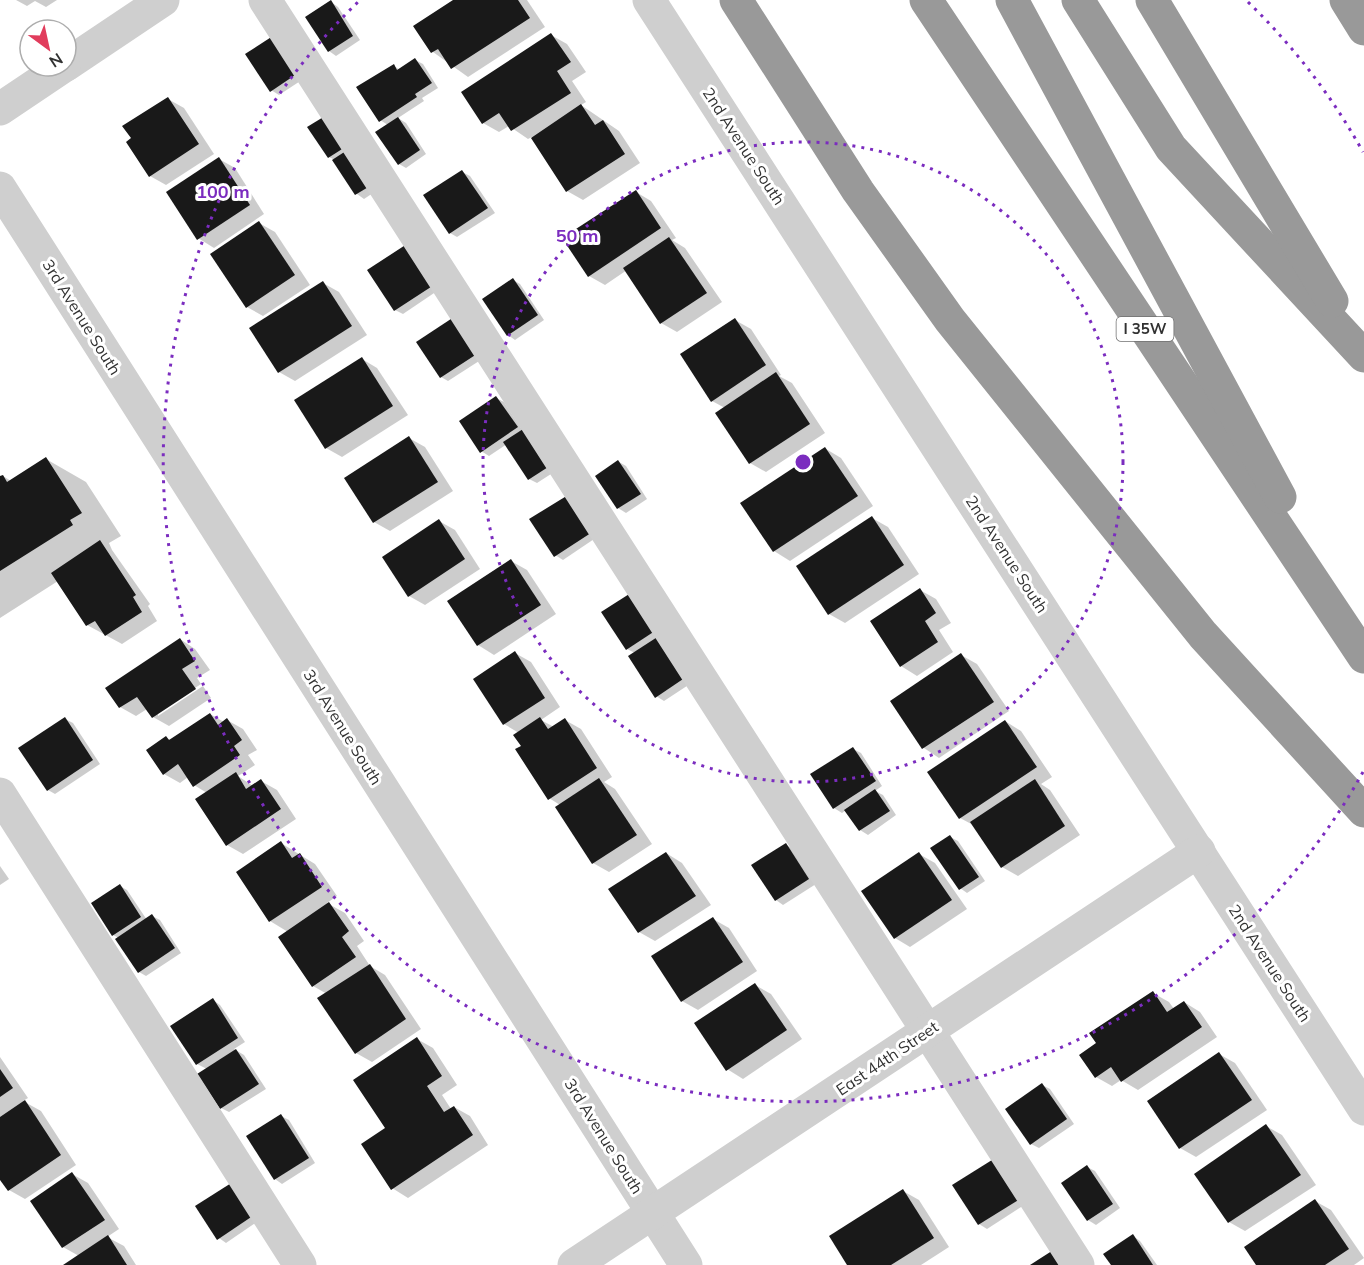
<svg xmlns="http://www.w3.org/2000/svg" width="1364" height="1265" font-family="Mulish,sans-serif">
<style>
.shadow{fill:#0003}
.building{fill:#191919}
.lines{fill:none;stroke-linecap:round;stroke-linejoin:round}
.minor{stroke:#cfcfcf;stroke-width:33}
.highway{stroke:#999;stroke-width:33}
.ring{fill:none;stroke:#7b2cbf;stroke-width:3;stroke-dasharray:3 6}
.labels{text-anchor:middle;stroke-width:6;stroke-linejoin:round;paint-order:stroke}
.shield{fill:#fff;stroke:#707070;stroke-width:1.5}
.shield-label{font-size:15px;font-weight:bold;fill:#323232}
.street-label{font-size:16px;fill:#323232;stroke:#fff}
.centre{fill:#7b2cbf;stroke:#fff;stroke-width:3}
.ring-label{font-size:18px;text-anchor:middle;font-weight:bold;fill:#7b2cbf;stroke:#fff;stroke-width:6;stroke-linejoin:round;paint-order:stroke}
</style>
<rect width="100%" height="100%" fill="#fff"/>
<g class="shadow">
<path d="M16,0H57L46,7L35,1L27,6Z"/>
<path d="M455,0H527L545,27L468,77L433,52Z"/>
<path d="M331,2L338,7L360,40L336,56L329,51Z"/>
<path d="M551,35L567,44L586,72L572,81L586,102L581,105L619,131L640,163L583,200L567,191L532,137L528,139L509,126L499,132L483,123Z"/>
<path d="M247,55L311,74L279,95L271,90Z"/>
<path d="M415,60L423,64L438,88L422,98L424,101L398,118L406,123L426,154L406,168L399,164L388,125L380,120L394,66L400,70Z"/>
<path d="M168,99L184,108L214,154L166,185L150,176Z"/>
<path d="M330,115L382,187L364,199L357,194L335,160L329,157Z"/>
<path d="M219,159L235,168L264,214L214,248L198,238Z"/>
<path d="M462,172L470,176L495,213L457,237L450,233Z"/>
<path d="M636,192L651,201L676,238L672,240L685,248L722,302L677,332L661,323L627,270L605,285L589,276Z"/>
<path d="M259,223L275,232L310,285L263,316L247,307Z"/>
<path d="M410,243L443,287L403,314L395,310Z"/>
<path d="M513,280L520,284L544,320L515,340L508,335Z"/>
<path d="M323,283L339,292L367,335L295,381L279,372Z"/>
<path d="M735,320L751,329L781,375L779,376L792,383L825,433L766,472L750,463L717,413L725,408L712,401Z"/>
<path d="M418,342L490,354L448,381L441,377Z"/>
<path d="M362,359L377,368L408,415L342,457L326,448Z"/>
<path d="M496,398L504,402L523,431L565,465L537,483L529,479L507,444L489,456L481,451Z"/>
<path d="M409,438L425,447L453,491L390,531L374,522Z"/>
<path d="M826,449L841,458L873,506L790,561L774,551Z"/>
<path d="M46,459L86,482L121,536L109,543L112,550L150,604L148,606L157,621L122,644L87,625L58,581L0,618V478L3,476L11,481Z"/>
<path d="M619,462L626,466L647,499L626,513L618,508L597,476Z"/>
<path d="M872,518L888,527L919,574L845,623L829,614Z"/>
<path d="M532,519L603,533L563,560L555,555Z"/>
<path d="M439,521L455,530L480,569L425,605L409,596Z"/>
<path d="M511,561L527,570L556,614L494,655L478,645Z"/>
<path d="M920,590L936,599L951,623L939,630L953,652L917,676L901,666L872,621Z"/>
<path d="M637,591L696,680L664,701L656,696L635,653L627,649Z"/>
<path d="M180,639L195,649L210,670L197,678L201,684L158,713V716L203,686L211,698L169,726L153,717L147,709L136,716L120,707Z"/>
<path d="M515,653L531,662L560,707L541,720L554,727L565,720L581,729L612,777L604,782L615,789L652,844L609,872L593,863L560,805L549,798L519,733L504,724Z"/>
<path d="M961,655L977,664L1009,711L939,758L924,748L892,702Z"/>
<path d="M210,714L224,722L227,720L243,729L257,750L248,755L255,765L238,776L253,786L261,781L277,790L296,819L243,854L227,845L207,793L194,785L188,777L180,783L164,774L166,738L171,740Z"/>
<path d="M65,719L73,723L100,764L55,794L48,790Z"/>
<path d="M1005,721L1021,731L1052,777L1041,784L1050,790L1080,835L1018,876L1002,867L975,826L960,818Z"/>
<path d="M853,749L861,753L882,786L875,791L883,795L896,815L868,835L860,830L846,810L842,813L834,808Z"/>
<path d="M950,837L958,841L985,881L967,893L960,888Z"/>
<path d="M281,843L315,864L337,896L327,903L345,913L364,941L357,946L370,966L385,975L421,1029L372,1062L356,1053L327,994L313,986L280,937L288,932L270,921Z"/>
<path d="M786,845L794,849L816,884L783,905L776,900Z"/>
<path d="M666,853L682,863L711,905L655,941L639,932Z"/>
<path d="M919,854L935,863L967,909L910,947L895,938Z"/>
<path d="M0,866L9,879L0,885Z"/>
<path d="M120,886L127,890L147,920L152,916L160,920L181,953L146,976L139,972L119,938L113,935Z"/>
<path d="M713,919L729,928L757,971L698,1010L682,1001Z"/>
<path d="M755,985L771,994L802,1039L743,1079L727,1069Z"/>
<path d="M1153,993L1169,1002L1174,1009L1184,1002L1200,1012L1217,1037L1138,1090L1121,1080L1112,1086L1096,1077L1099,1044Z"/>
<path d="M213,1000L220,1005L245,1042L234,1049L244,1055L266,1089L229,1112L221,1108L207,1069L197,1064Z"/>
<path d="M417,1039L433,1048L457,1085L442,1095L451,1109L454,1107L470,1116L488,1145L408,1198L392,1188L387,1128Z"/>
<path d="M1219,1054L1235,1063L1267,1110L1196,1157L1180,1148Z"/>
<path d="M0,1057L28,1098L23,1101L41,1111L76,1165L25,1199L9,1190L0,1177Z"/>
<path d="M1042,1085L1050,1089L1074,1124L1039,1148L1031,1144Z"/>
<path d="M281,1116L289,1120L315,1163L282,1184L275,1179Z"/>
<path d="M1266,1126L1282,1135L1316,1185L1245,1231L1229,1222Z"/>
<path d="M1087,1167L1095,1171L1120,1208L1096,1225L1088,1220L1063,1183Z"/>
<path d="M72,1174L88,1183L119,1229L107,1237L124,1246L136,1265H66L79,1256L63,1247Z"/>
<path d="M954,1185L1032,1200L987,1229L979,1224Z"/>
<path d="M903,1191L919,1200L949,1247L921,1265H849Z"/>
<path d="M1315,1201L1331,1210L1364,1258L1354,1265H1258Z"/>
<path d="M197,1207L264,1217L226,1243L219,1238Z"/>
<path d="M1133,1236L1140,1241L1157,1265H1112Z"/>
</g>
<g class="building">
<path d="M331,0L353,36L328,52L305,17Z"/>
<path d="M453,0H518L530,18L451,69L438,49L431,53L413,26Z"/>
<path d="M279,32L304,69L270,92L245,54Z"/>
<path d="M551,33L571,62L557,71L571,93L511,131L499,113L482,124L461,92Z"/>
<path d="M415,58L432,83L415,94L417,97L379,122L356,87L394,64L397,70Z"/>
<path d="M168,97L199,144L149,177L126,142L131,138L122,126Z"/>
<path d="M581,104L595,125L603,120L625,154L566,192L531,138Z"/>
<path d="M330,113L350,144L328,158L307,127Z"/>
<path d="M398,117L420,150L398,165L375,132Z"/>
<path d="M352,147L375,183L355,195L332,160Z"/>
<path d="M219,157L250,205L197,240L166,192Z"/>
<path d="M462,170L488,208L449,234L423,195Z"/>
<path d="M636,190L661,228L588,277L562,238Z"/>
<path d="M259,221L295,275L246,308L210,254Z"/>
<path d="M669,237L707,293L660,324L623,268Z"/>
<path d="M410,242L437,283L394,311L367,270Z"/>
<path d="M513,278L538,315L507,336L482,299Z"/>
<path d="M323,281L352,326L278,373L249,328Z"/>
<path d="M460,313L483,350L440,378L416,342Z"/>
<path d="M735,318L766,365L711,402L680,354Z"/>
<path d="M362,357L393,406L325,449L294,400Z"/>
<path d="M776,372L810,424L749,464L715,413Z"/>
<path d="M496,396L518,427L480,453L459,421Z"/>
<path d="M534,422L559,460L528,480L503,442Z"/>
<path d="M409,436L438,482L373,523L344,478Z"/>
<path d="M825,447L858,496L773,552L740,503Z"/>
<path d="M46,457L82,513L70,520L73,525L0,571V476L3,475L7,482Z"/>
<path d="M618,460L641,494L617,509L595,476Z"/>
<path d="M573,492L597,529L554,557L529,519Z"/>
<path d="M872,516L904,565L828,615L796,566Z"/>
<path d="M439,519L465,559L408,597L382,557Z"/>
<path d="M100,540L136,595L133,597L142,612L105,636L95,621L86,626L51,573Z"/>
<path d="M511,559L541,605L477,646L447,601Z"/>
<path d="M920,588L936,613L925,621L938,642L900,667L870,621Z"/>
<path d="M637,589L661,627L626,650L601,612Z"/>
<path d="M662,634L689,675L655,698L628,656Z"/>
<path d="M180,638L195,661L182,669L196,689L152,718L137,697L119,708L105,688Z"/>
<path d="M515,651L545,698L503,725L473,679Z"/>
<path d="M961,653L994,702L922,749L890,701Z"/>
<path d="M210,713L218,725L227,718L242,740L234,746L240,755L193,787L178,764L163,775L146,750L166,736L169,740Z"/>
<path d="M65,717L93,760L47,791L18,748Z"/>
<path d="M540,717L548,729L565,718L597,768L548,800L515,749L521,746L513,735Z"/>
<path d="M1005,720L1037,767L959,819L927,772Z"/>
<path d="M853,747L876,781L833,809L810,774Z"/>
<path d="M236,772L246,789L261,779L281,809L226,846L195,799Z"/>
<path d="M599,778L637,835L592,864L555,807Z"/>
<path d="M1035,779L1065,826L1001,868L970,822Z"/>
<path d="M875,789L890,811L859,831L844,810Z"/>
<path d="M950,835L979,877L959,890L930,848Z"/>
<path d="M281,841L292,858L300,853L322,887L269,922L236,872Z"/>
<path d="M786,843L809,879L775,901L751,865Z"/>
<path d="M666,852L696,896L638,933L608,889Z"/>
<path d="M919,852L952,900L894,939L861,891Z"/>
<path d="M120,884L141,917L112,936L91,903Z"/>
<path d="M329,902L349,931L342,937L356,957L312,987L278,937Z"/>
<path d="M152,914L175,948L138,973L115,939Z"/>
<path d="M713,917L743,962L681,1002L651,956Z"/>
<path d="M370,964L406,1019L355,1054L317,998Z"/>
<path d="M755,983L787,1030L726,1071L694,1023Z"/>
<path d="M1153,991L1167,1012L1184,1001L1202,1027L1121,1082L1111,1067L1095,1078L1079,1055L1096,1043L1089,1033Z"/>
<path d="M213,998L238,1038L196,1065L170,1026Z"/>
<path d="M417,1037L442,1076L427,1086L444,1112L454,1106L473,1135L391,1190L361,1144L385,1128L353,1080Z"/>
<path d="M236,1049L259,1084L220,1109L197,1074Z"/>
<path d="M1219,1052L1252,1100L1179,1149L1147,1101Z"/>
<path d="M0,1069L13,1088L0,1097Z"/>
<path d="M1042,1083L1067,1119L1030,1145L1005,1109Z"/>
<path d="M25,1100L61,1155L8,1191L0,1180V1117Z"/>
<path d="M281,1114L309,1158L274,1180L246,1136Z"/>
<path d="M1266,1124L1301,1175L1228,1223L1194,1174Z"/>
<path d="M1000,1155L1025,1196L978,1225L952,1185Z"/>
<path d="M1087,1165L1113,1204L1087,1221L1061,1183Z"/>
<path d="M72,1172L105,1220L62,1248L30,1201Z"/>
<path d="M236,1180L257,1213L217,1240L195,1206Z"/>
<path d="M903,1189L934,1238L891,1265H847L829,1236Z"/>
<path d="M1315,1199L1349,1249L1325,1265H1256L1244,1247Z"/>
<path d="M1133,1234L1153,1265H1111L1103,1254Z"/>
<path d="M108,1235L127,1265H63Z"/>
<path d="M1058,1247L1070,1265H1030Z"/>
</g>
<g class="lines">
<g class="minor">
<path d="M265,0L1078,1265"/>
<path d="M649,0L1364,1109"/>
<path d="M66,65L163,0"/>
<path d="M0,109L64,66"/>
<path d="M0,188L686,1265"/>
<path d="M0,794L300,1265"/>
<path d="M574,1265L1199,851"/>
</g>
<g class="highway">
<path d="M736,0L858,191L950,320L1203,635L1364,811"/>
<path d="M926,0L1364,657"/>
<path d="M1012,0L1280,497"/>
<path d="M1078,0L1171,148L1364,356"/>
<path d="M1152,0L1332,301"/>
<path d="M1346,0L1364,29"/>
</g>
</g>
<g class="ring">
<circle cx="803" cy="462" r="320"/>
<path d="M1363 772A640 640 0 1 1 358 2M1248 2A640 640 0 0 1 1363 152"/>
</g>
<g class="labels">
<rect class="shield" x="1116.5" y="317" width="57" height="24" rx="4.5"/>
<g class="shield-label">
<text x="1145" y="334">I 35W</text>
</g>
<g class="street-label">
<text transform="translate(744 146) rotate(57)" y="6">2nd Avenue South</text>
<text transform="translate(82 317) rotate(58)" y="6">3rd Avenue South</text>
<text transform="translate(1007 554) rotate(57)" y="6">2nd Avenue South</text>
<text transform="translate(343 727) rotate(58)" y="6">3rd Avenue South</text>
<text transform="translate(1270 963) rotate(57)" y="6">2nd Avenue South</text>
<text transform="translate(887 1058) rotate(-34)" y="6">East 44th Street</text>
<text transform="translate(604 1136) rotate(58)" y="6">3rd Avenue South</text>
</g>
</g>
<circle cx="803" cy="462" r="9" class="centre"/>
<g class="ring-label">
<text x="223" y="198">100 m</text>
<text x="577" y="242">50 m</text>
</g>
<g transform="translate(48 48) rotate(147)"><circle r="28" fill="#ffffff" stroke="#adadad" stroke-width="1.5"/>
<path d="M0-4.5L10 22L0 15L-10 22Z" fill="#e13c5c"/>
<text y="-9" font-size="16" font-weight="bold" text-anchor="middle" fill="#323232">N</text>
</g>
</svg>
